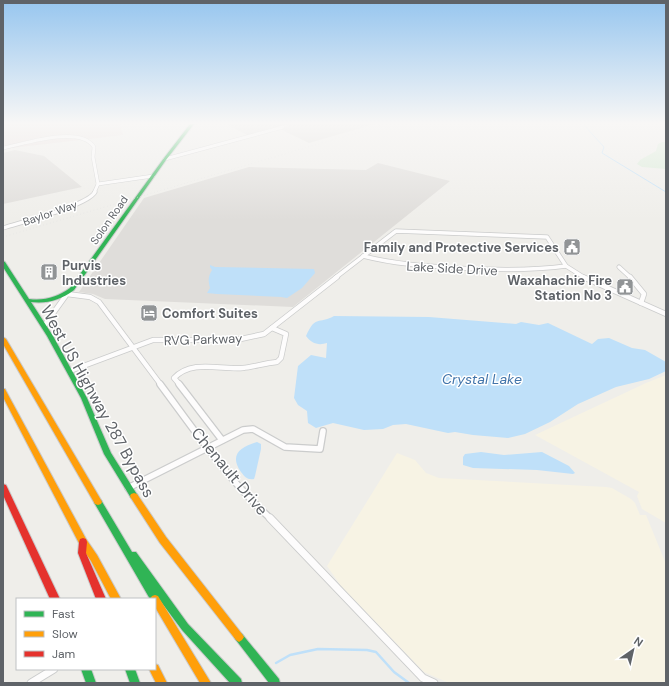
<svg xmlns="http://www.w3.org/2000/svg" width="669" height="686" font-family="'DM Sans',sans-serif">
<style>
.commercial{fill:#f7f3e4}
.industrial{fill:#dfddda}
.medical{fill:#eae0de}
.green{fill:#d8ebd6}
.water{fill:#bfe0f9}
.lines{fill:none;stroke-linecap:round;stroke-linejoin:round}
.stream-far1{stroke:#bfe0f9;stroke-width:1}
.stream{stroke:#bfe0f9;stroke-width:2.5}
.street-far4-casing{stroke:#cbcccc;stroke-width:4}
.street-far3-casing{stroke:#cbcccc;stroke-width:5}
.street-far2-casing{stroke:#cbcccc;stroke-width:6}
.street-far1-casing{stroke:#cbcccc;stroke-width:8}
.street-casing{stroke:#cbcccc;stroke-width:9}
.fast-casing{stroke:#cacacb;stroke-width:2}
.slow-casing{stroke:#cacacb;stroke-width:2}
.jam-casing{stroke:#cacacb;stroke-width:2}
.street-far4{stroke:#fdfcfc;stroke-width:3}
.street-far3{stroke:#fdfcfc;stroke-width:3.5}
.street-far2{stroke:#fdfcfc;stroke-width:4.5}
.street-far1{stroke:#fdfcfc;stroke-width:5.5}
.street{stroke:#fdfcfc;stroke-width:7}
.fast{fill:#30b455;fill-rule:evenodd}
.slow{fill:#ff9f0a;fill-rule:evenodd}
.jam{fill:#e5322d;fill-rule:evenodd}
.rail{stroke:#e4e4e4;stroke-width:1;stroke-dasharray:0.5 3;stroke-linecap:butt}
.labels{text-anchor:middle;stroke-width:3;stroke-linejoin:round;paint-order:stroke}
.far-street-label{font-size:11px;fill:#5f6368;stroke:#fff}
.poi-label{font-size:13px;font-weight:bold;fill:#5f6368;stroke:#fff;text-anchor:end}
.street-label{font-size:13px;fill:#5f6368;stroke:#fff}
.water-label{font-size:14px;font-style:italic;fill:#4174aa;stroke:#fff}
.near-street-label{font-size:16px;fill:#5f6368;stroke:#fff}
</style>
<rect width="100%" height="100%" fill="#efeeea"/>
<g class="commercial">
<path d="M666,375V523L642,509L637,496L639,492L535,435L646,383Z"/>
<path d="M397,453L415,460L426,473L439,478L606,487L612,488L631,499L635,503L640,515H646L666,564V683H449L424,672L341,586L327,566Z"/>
</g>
<g class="industrial">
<path d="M226,124H375L309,143L280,129L288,126L285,125L247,135Z"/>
<path d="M15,150L44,156L82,187L3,204V153Z"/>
<path d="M378,163L450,181L293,307L105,299L93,294L79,292L144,198L249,167L366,170Z"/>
</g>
<path class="medical" d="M3,124H120L123,135L3,149Z"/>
<path class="green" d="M662,142H666V169L642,167L637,164L640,160L656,151L658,144Z"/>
<g class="water">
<path d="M210,265L215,267L314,269L315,273L302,288L287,298L281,297L217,294L207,293L210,288C208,280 208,277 212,270L210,267Z"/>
<path d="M334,316L429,317L516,324L521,322L539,325L548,323L592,344L598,339L609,338L632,348L645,350L666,362V371L649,379L616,387L578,404L550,422L525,434L508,438L473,435L455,432L448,433L406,424L393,425L383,429L364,430L333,423L316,428L308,423L307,411L298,405L294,398L298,366L311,355L326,358L327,343C318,346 311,343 306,336C316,314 318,325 334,316Z"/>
<path d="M257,442L261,444V449L255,476L254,479C247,480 245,477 241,472C229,455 240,447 257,442Z"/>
<path d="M481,452L504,455L542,452L569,466L575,473L573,474L537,470L473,468L463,465V457L465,454Z"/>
</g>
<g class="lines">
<path class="stream-far1" d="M583,124L604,147L602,153L666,192"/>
<path class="stream" d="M276,663L290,655L318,649L367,650L376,652L394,672L409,683"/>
<defs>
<g id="street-far4">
<path d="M3,148C24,144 80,125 94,147L93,157L98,184L94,193"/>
<path d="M165,159L283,127"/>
<path d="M98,184L153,176"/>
</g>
<g id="street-far3">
<path d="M3,228C21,222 87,206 95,192"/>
<path d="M363,256C394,264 425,266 457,268C493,270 529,271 566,266"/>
<path d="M619,267L631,278"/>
<path d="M335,278L396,231L547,237L566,266L585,278"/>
</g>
<g id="street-far2">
<path d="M583,277L666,314"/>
<path d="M630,277L644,294L641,303"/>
<path d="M44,326L67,294L90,297L99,302L161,385"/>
<path d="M70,371L153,340H236L264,334L337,277"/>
<path d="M180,385L174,378C192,359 220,370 243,368C254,367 265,363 277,362L281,358L286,334L272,328"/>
</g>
<g id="street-far1">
<path d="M160,384C195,431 228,480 271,519"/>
<path d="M179,384L222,440"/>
<path d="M128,488L243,430L253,429L285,447L320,449L323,431"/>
</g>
<g id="street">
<path d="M270,518L423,678L434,683"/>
<path d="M31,683L54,669"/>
</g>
<g id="fast">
<path d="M190,124H194L166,160L74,290C61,300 47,304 31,302L53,336L87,398L111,453L138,496L137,498L134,499L131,498L104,454L81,398L47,336L3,267V261L5,262L29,299C45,301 57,297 70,288L164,158Z"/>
<path d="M98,499L101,500L132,552H136L188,624L241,679L242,683H230L182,630L159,599L158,602L155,603V599H150L95,504L94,502L95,500Z"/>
<path d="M239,632L242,634L279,679L280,683H269L236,640L234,637L236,634Z"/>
<path d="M81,669H91L96,683H86Z"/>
<path d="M125,669H135L140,683H130Z"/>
</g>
<g id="slow">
<path d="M3,337L6,339L101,500L102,502L101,504L98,505L95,504L3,344Z"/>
<path d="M3,389H5L6,391L86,539L97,555L121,599H111L91,561L80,545L3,397Z"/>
<path d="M134,493L137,494L166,537L242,634L244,637L242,640L239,642L236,640L160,543L131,498L130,496L131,494Z"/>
<path d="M155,595L158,596L211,683H200L155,607V599H150L152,596Z"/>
<path d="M155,664L158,665L167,683H156L149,669H155Z"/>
</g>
<g id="jam">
<path d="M3,484L6,485L7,487L60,599H50L3,495Z"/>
<path d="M83,538L86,539L87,542L86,553L106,599H96L78,553L79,542L80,539Z"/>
</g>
</defs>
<use href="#street-far4" class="street-far4-casing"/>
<use href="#street-far3" class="street-far3-casing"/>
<use href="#street-far2" class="street-far2-casing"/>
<use href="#street-far1" class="street-far1-casing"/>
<use href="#street" class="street-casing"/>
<use href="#fast" class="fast-casing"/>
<use href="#slow" class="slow-casing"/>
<use href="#jam" class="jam-casing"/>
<use href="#street-far4" class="street-far4"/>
<use href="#street-far3" class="street-far3"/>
<use href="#street-far2" class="street-far2"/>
<use href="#street-far1" class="street-far1"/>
<use href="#street" class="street"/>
<use href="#fast" class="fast"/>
<use href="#slow" class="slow"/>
<use href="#jam" class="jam"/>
<path class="rail" d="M3,237L386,124"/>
</g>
<linearGradient id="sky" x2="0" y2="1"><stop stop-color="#97c6ef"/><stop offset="0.56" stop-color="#f8f7f6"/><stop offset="1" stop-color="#f8f7f6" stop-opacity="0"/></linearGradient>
<rect width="669" height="220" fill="url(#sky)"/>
<defs>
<symbol id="civic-square" viewBox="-11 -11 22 22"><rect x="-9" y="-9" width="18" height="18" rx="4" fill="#919496" stroke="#fff"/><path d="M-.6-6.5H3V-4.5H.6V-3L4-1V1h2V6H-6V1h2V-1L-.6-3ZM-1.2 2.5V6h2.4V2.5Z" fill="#fff"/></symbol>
<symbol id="building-square" viewBox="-11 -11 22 22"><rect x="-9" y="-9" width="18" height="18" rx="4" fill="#919496" stroke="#fff"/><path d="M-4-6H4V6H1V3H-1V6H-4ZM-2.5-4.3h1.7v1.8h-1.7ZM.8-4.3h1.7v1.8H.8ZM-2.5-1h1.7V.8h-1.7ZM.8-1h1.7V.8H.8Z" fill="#fff"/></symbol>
<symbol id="hotel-square" viewBox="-11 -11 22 22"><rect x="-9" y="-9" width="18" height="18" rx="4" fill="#919496" stroke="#fff"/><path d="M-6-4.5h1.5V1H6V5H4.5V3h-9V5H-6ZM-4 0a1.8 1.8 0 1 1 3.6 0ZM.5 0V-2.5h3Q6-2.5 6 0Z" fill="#fff"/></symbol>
</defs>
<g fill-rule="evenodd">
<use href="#civic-square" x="562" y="237" width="20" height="20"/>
<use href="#building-square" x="39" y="262" width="20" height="20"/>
<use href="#civic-square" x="615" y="277" width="20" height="20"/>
<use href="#hotel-square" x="139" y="303" width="20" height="20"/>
</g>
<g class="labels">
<g class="far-street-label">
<text transform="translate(50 213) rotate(-19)" y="4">Baylor Way</text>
<text transform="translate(109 220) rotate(-55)" y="4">Solon Road</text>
</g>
<g class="poi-label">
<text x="559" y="252">Family and Protective Services</text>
<text x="62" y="270" text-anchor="start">Purvis<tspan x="62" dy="15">Industries</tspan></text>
<text x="612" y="285">Waxahachie Fire<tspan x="612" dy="15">Station No 3</tspan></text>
<text x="162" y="318" text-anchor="start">Comfort Suites</text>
</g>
<g class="street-label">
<text transform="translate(452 268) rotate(3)" y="5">Lake Side Drive</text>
<text transform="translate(203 339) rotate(-2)" y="5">RVG Parkway</text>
</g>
<g class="water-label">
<text x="482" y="384">Crystal Lake</text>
</g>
<g class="near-street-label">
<text transform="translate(98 401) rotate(61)" y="6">West US Highway 287 Bypass</text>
<text transform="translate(230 471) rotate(50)" y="6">Chenault Drive</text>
</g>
</g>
<rect width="669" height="686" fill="none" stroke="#5f6368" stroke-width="8"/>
<rect x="16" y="598" width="140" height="72" fill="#ffffff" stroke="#bfc1c3"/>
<rect x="24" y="611" width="20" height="6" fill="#30b455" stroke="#bfc1c3"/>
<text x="52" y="618" font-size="12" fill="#5f6368">Fast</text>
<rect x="24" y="631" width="20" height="6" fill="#ff9f0a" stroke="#bfc1c3"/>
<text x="52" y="638" font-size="12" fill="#5f6368">Slow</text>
<rect x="24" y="651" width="20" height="6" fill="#e5322d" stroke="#bfc1c3"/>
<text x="52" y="658" font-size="12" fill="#5f6368">Jam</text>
<g transform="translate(633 650) rotate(34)" stroke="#ffffff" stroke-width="3" paint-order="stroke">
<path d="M0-3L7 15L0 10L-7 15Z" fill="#5f6368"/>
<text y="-6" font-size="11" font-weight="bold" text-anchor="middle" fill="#5f6368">N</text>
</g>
</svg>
